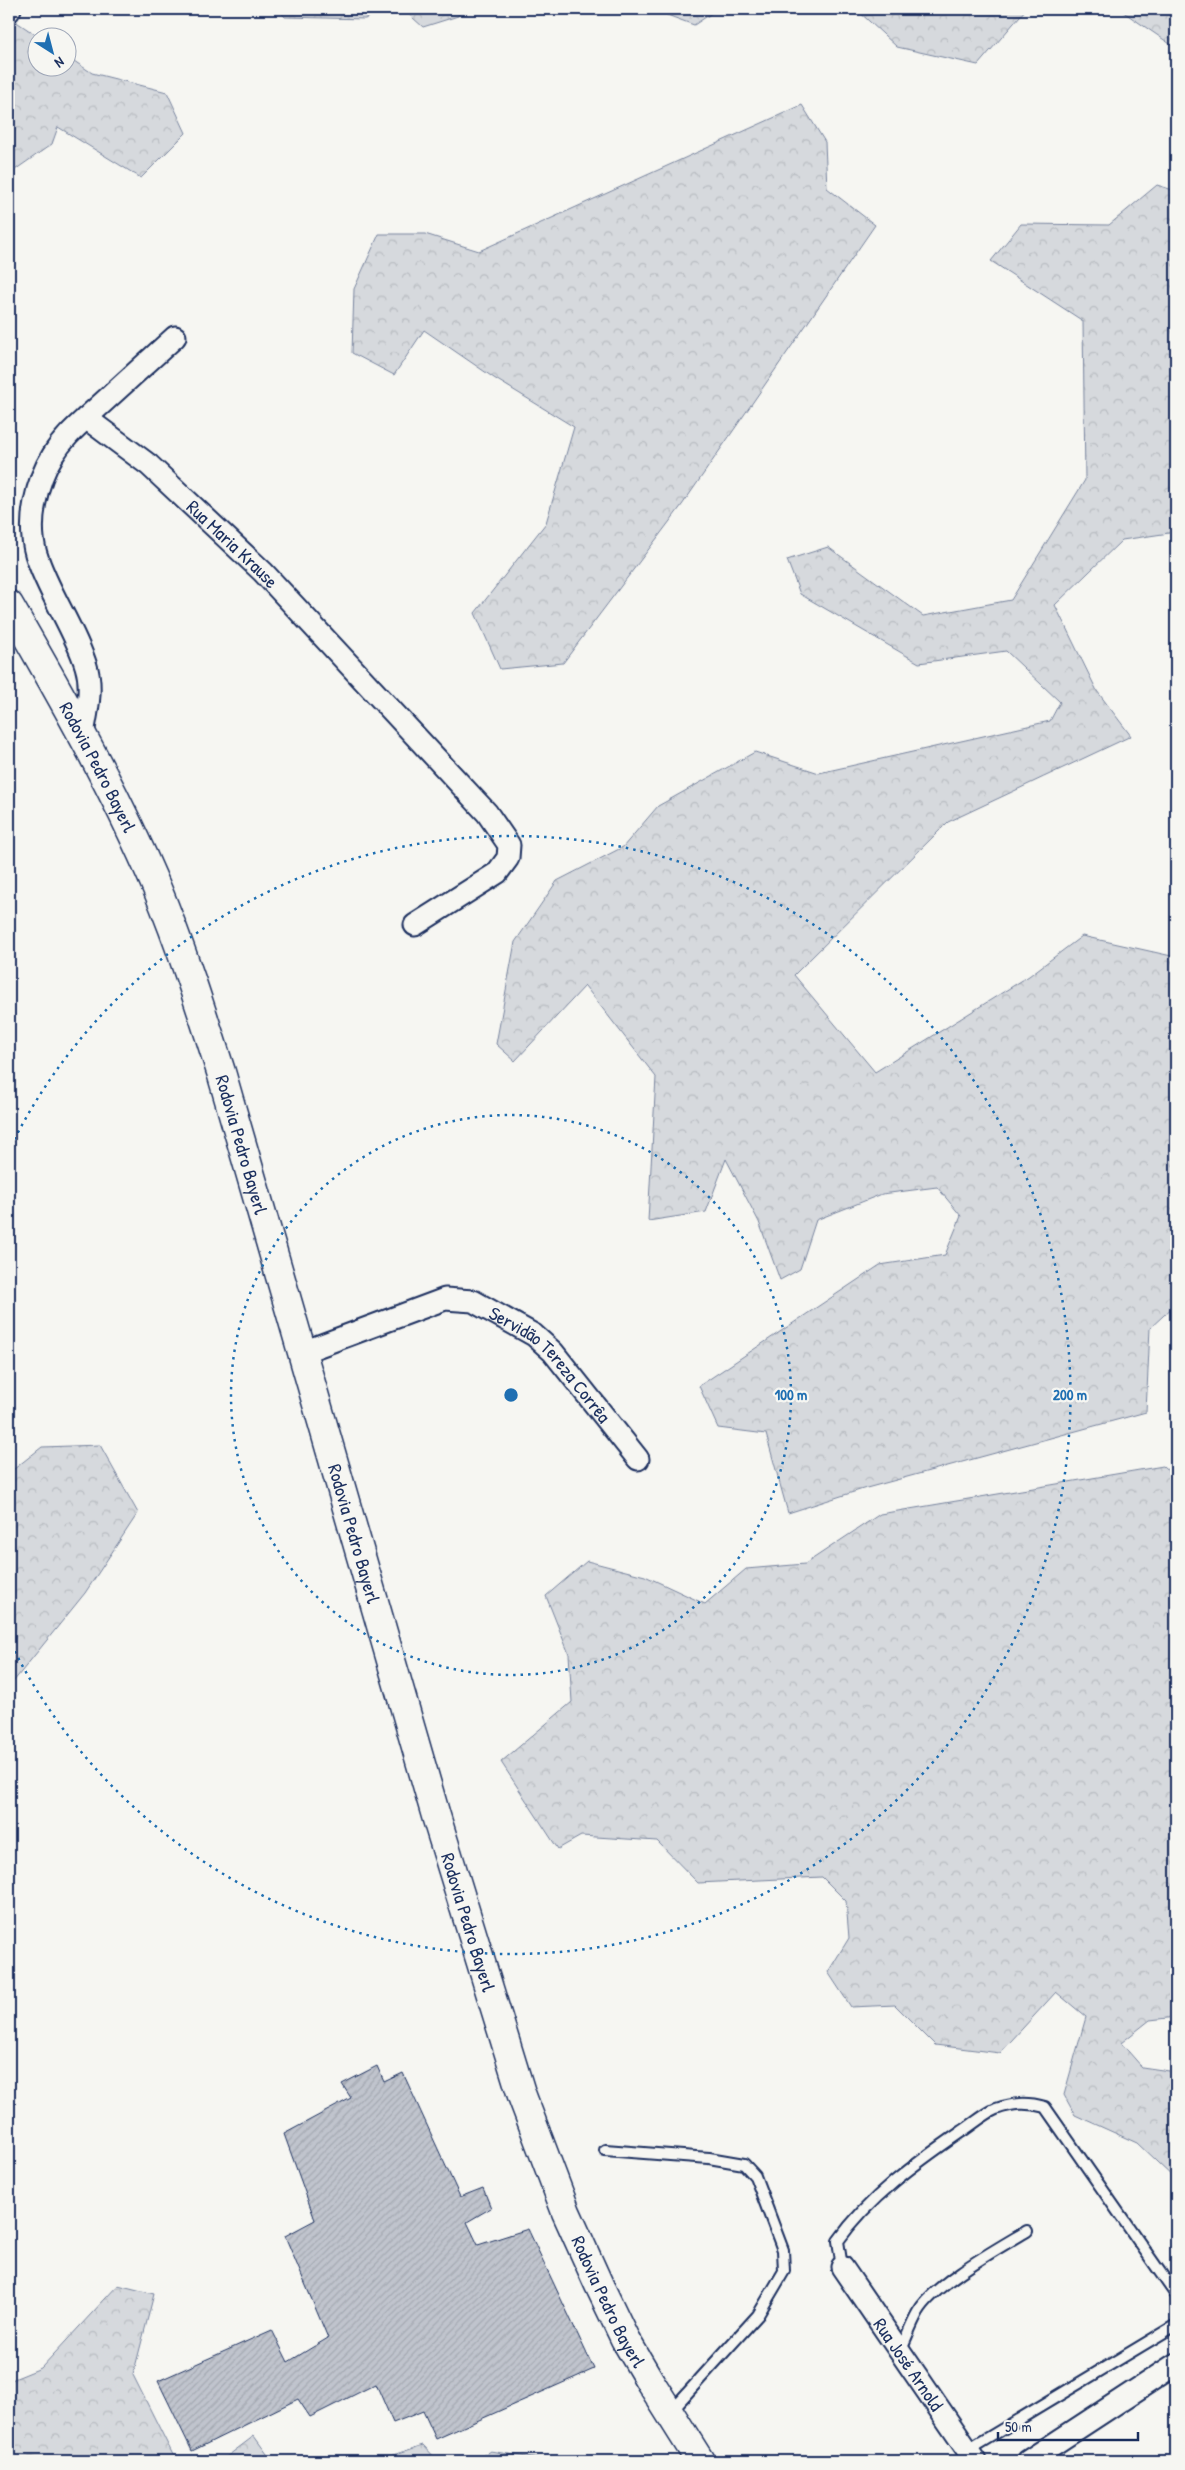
<svg xmlns="http://www.w3.org/2000/svg" width="1185" height="2470" font-family="'Patrick Hand',sans-serif">
<style>
.forest{fill:url(#forest-crowns);stroke:#78849e}
.building{fill:url(#building-hatch);stroke:#1b2f5e}
.lines{fill:none;stroke-linecap:round;stroke-linejoin:round}
.service-casing{stroke:#1b2f5e;stroke-width:14}
.minor-casing{stroke:#1b2f5e;stroke-width:25}
.secondary-casing{stroke:#1b2f5e;stroke-width:31}
.service{stroke:#f6f6f2;stroke-width:10}
.minor{stroke:#f6f6f2;stroke-width:21}
.secondary{stroke:#f6f6f2;stroke-width:28}
.ring{fill:none;stroke:#1f6fb2;stroke-width:2.5;stroke-dasharray:2.5 5}
.labels{text-anchor:middle;stroke-width:4.5;stroke-linejoin:round;paint-order:stroke}
.street-label{font-size:19px;fill:#1b2f5e;stroke:#f6f6f2}
.centre{fill:#1f6fb2;stroke:#f6f6f2;stroke-width:2.5}
.ring-label{font-size:15px;text-anchor:middle;font-weight:bold;fill:#1f6fb2;stroke:#f6f6f2;stroke-width:4.5;stroke-linejoin:round;paint-order:stroke}
</style>
<defs>
<pattern id="forest-crowns" width="20" height="18" patternUnits="userSpaceOnUse" patternTransform="scale(1.25)"><rect width="20" height="18" fill="#d6d9dd"/><path d="M2 6a3 3 0 1 1 6 0M12 15a3 3 0 1 1 6 0" fill="none" stroke="#b7bbc0"/></pattern>
<pattern id="building-hatch" width="6" height="6" patternUnits="userSpaceOnUse" patternTransform="scale(1.25)"><rect width="6" height="6" fill="#c0c4cd"/><path d="M-1 1l2-2M0 6l6-6M5 7l2-2" fill="none" stroke="#a4a9b2"/></pattern>
</defs>
<rect width="100%" height="100%" fill="#f6f6f2"/>
<filter id="ink" filterUnits="userSpaceOnUse"><feTurbulence type="fractalNoise" baseFrequency=".02" numOctaves="2"/><feDisplacementMap in="SourceGraphic" scale="10" xChannelSelector="R" yChannelSelector="G"/><feConvolveMatrix kernelMatrix="1 2 1 2 8 2 1 2 1" color-interpolation-filters="sRGB"/></filter>
<g filter="url(#ink)">
<g class="forest">
<path d="M278,9H384L365,19L285,17Z"/>
<path d="M403,9H461L458,16L423,27Z"/>
<path d="M651,9H718L694,25Z"/>
<path d="M856,9H1026L978,65L897,47Z"/>
<path d="M1119,9H1176V48Z"/>
<path d="M15,21L39,37L38,38V68H68V57L92,73L167,92L186,133L141,178L58,127L52,144L9,174V29Z"/>
<path d="M802,105L825,142L827,188L875,225L682,505L563,663L500,669L475,613L546,523L574,427L494,378L424,330L394,375L352,353L354,289L379,234H425L479,251Z"/>
<path d="M1157,185L1176,191V532L1122,540L1055,605L1097,691L1131,736L948,822L794,975L875,1072L1029,976L1082,936L1176,957V1304L1150,1328L1146,1412L863,1489L788,1513L766,1434L718,1428L699,1386L880,1265L945,1255L961,1216L937,1187L882,1194L816,1220L800,1269L780,1280L759,1222L726,1159L706,1212L648,1221L656,1077L585,986L515,1061L496,1044L515,942L557,881L623,847L658,806L755,752L819,773L1050,721L1060,702L1006,651L919,663L800,594L787,560L828,547L923,616L1011,600L1085,480L1083,321L991,261L1021,224L1109,225Z"/>
<path d="M100,1445L138,1513L85,1593L9,1687V1473L42,1447Z"/>
<path d="M1163,1466L1176,1478V2017L1150,2020L1121,2043L1142,2067L1176,2072V2180L1137,2143L1075,2115L1064,2095L1086,2017L1056,1992L1000,2053L935,2045L895,2005L851,2007L828,1972L849,1938L846,1901L822,1877L698,1883L657,1841L581,1836L558,1849L501,1762L572,1702L569,1654L546,1596L587,1561L645,1576L705,1604L746,1569L805,1564L880,1514Z"/>
<path d="M118,2285L154,2294L133,2375L173,2455L182,2461H9V2381L41,2368Z"/>
<path d="M254,2436L272,2461H221Z"/>
<path d="M423,2445L438,2461H375Z"/>
<path d="M490,2451L551,2461H474Z"/>
</g>
<path class="building" d="M377,2066L384,2082L403,2073L460,2197L483,2188L491,2208L467,2222L478,2245L528,2229L594,2369L436,2439L423,2411L393,2423L376,2384L310,2417L298,2399L192,2451L158,2381L272,2330L288,2362L328,2338L285,2236L315,2220L284,2134L351,2098L342,2084Z"/>
<g class="lines">
<defs>
<g id="service">
<path d="M605,2150L709,2158L744,2164L755,2176L783,2250L784,2271L758,2315L670,2412"/>
<path d="M842,2267L838,2241C869,2197 916,2163 961,2132C972,2125 984,2114 996,2109C1013,2103 1027,2102 1045,2107L1176,2295"/>
<path d="M900,2351C906,2339 911,2324 918,2312C935,2283 997,2249 1027,2231"/>
<path d="M968,2450L1176,2325"/>
</g>
<g id="minor">
<path d="M9,11L10,9"/>
<path d="M86,418L175,337"/>
<path id="s1" d="M83,734C87,711 93,688 86,666C74,627 48,593 36,554C27,523 36,482 53,455C62,440 74,429 86,418L149,465L263,572L487,813L509,845L508,858L497,873L415,925"/>
<path id="s2" d="M303,1352L445,1299L473,1301L534,1335L553,1352L638,1459"/>
<path id="s3" d="M842,2267L975,2461"/>
<path d="M1028,2461L1176,2364"/>
</g>
<g id="secondary">
<path id="s4" d="M9,605C62,697 114,788 156,886C181,946 201,1009 221,1072L436,1816L522,2096L566,2212L599,2285L625,2339L651,2383L700,2461"/>
</g>
</defs>
<use href="#service" class="service-casing"/>
<use href="#minor" class="minor-casing"/>
<use href="#secondary" class="secondary-casing"/>
<use href="#service" class="service"/>
<use href="#minor" class="minor"/>
<use href="#secondary" class="secondary"/>
</g>
</g>
<g class="ring">
<circle cx="511" cy="1395" r="280"/>
<path d="M11 1146A559 559 0 1 1 11 1644"/>
</g>
<g class="labels">
<g class="street-label">
<text dy="7" stroke="none"><textPath href="#s1" startOffset="538">Rua Maria Krause</textPath></text>
<text dy="7" stroke="none"><textPath href="#s4" startOffset="185">Rodovia Pedro Bayerl</textPath></text>
<text dy="7" stroke="none"><textPath href="#s4" startOffset="590">Rodovia Pedro Bayerl</textPath></text>
<text dy="7" stroke="none"><textPath href="#s2" startOffset="281">Servidão Tereza Corrêa</textPath></text>
<text dy="7" stroke="none"><textPath href="#s4" startOffset="995">Rodovia Pedro Bayerl</textPath></text>
<text dy="7" stroke="none"><textPath href="#s4" startOffset="1400">Rodovia Pedro Bayerl</textPath></text>
<text dy="7" stroke="none"><textPath href="#s4" startOffset="1805">Rodovia Pedro Bayerl</textPath></text>
<text dy="7" stroke="none"><textPath href="#s3" startOffset="118">Rua José Arnold</textPath></text>
</g>
</g>
<circle cx="511" cy="1395" r="8" class="centre"/>
<g class="ring-label">
<text x="791" y="1400">100 m</text>
<text x="1070" y="1400">200 m</text>
</g>
<rect width="1185" height="2470" fill="none" stroke="#f6f6f2" stroke-width="30"/>
<rect x="15" y="15" width="1155" height="2440" fill="none" stroke="#1b2f5e" stroke-width="2" filter="url(#ink)"/>
<g transform="translate(52 52) rotate(144)"><circle r="24" fill="#f6f6f2" stroke="#9ea6b7"/>
<path d="M0-4L9 19L0 12L-9 19Z" fill="#1f6fb2"/>
<text y="-8" font-size="14" font-weight="bold" text-anchor="middle" fill="#1b2f5e">N</text>
</g>
<path d="M998 2432v8h140v-8" fill="none" stroke="#1b2f5e" stroke-width="2.5"/>
<text x="1005" y="2432" font-size="15" fill="#1b2f5e" stroke="#f6f6f2" stroke-width="4" paint-order="stroke">50 m</text>
</svg>
